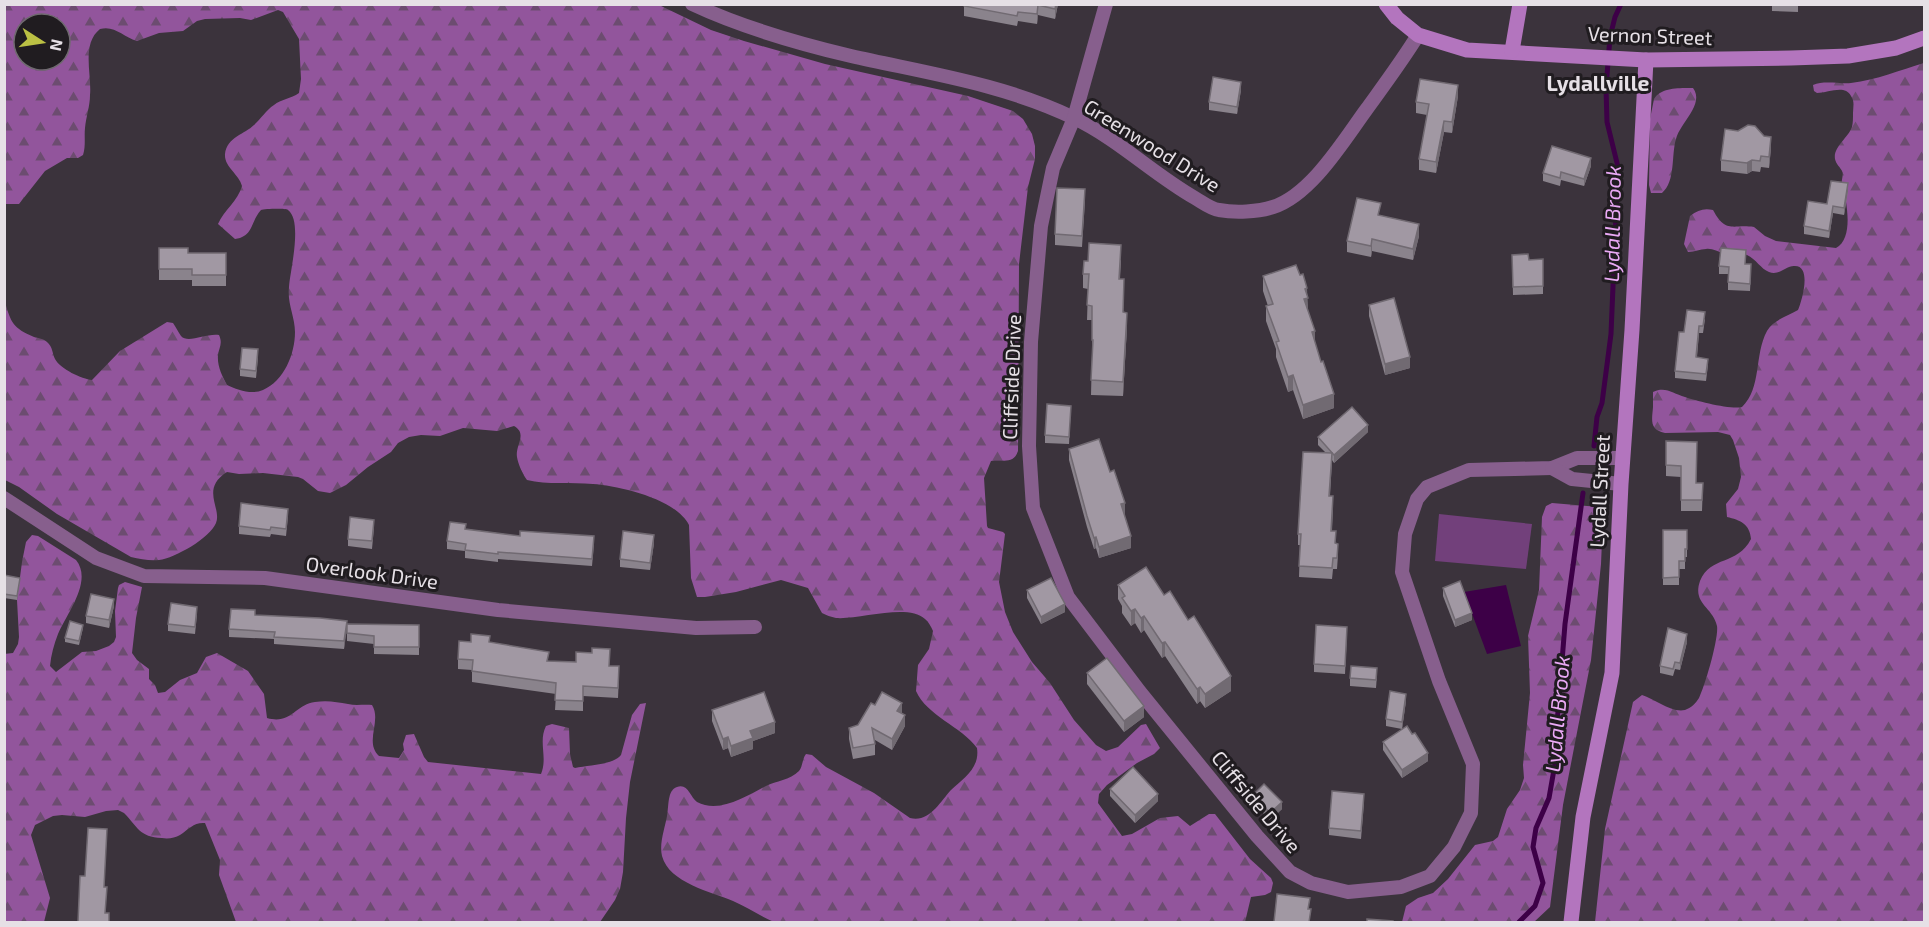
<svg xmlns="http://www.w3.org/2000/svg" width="1929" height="927" font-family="'Exo 2',sans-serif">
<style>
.forest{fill:url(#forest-firs);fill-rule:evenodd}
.pitch{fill:#72407b}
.water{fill:#3d0047}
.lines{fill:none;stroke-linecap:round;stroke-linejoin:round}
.stream{stroke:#3d0047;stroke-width:5}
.street{stroke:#875f8d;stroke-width:14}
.secondary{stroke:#b375be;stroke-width:15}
.wall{fill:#8a838c}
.shaded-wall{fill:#716a72}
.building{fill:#a198a3;stroke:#716a72;stroke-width:1.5}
.labels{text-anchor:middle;stroke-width:6;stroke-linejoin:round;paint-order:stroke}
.street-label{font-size:20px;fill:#e6e0e6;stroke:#201c20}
.neighbourhood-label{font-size:21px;font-weight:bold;fill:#e6e0e6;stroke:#201c20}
.water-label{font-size:21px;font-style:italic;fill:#eaa9f5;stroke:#201c20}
</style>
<defs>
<pattern id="forest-firs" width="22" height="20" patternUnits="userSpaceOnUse" patternTransform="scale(1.5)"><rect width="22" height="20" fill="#92559c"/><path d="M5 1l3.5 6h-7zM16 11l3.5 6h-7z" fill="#6c4c70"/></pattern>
</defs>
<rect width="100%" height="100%" fill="#3b333c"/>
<g class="forest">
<path d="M5,4L659,5L711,30L744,41L825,64L968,96L1013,111L1023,119L1032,134L1035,146V159L1028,187L1019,264L1018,451C1013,465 1004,459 991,461L984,478L987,526L988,528L1003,532L1005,534L999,582L1005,612L1013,632L1032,662L1050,683L1074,720L1096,745L1106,751L1118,747L1141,725L1146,724L1160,748L1154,754L1137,763L1107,785L1099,794L1098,803L1122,836L1132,834L1160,818L1178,816L1190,826L1209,814H1215L1250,859L1271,878L1273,883L1271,892L1265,895L1251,897L1245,922H774C760,916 747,907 733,901C712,892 669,883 662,856C659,843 665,828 667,816C669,807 667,790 677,787C688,783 690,797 697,802C719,814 747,796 766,786C776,781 790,780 799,771C803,766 802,759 806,754L812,755L826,767L874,793L910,818C929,823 940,802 951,790C964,778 980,768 977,748C961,726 927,716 916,691L918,665L929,649L933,631C931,627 929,622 925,619C908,603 858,620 836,618C831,617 826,615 822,613L808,588L781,580L736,592L705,597H697L691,578L689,525C676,499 620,486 593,484C572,482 547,485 527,480C523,475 518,464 517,457C515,445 528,434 514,426L497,431L463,428L440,436L421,435L409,437L398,443L391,452L368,467L346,485L330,493L318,491L303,479L298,477L263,473L239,474L227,472C200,489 222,508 216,523C210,538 175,558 159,560C150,561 140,559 131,557L57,514L19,487L5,480V302C11,323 13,328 34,337C38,338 44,339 47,342C53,347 52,353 55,359C60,369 82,379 92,380L120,351L167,322L173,323C176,327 178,332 181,336C188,344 206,333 219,335C223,344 219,347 218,355C217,366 222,376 227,385C237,390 252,395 263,390C284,381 295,354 295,332C295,317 287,303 289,287C290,271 303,221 288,210C285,208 264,209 261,210C250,222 254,236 235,239L218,224C224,210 238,201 242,186C239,174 224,167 225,154C227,137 245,134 254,125C261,119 266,110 274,105C281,99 291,99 299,93L301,79L299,39L283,12L278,10L251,20L240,18L205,19L197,21L183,31L159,33L137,41C123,37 115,25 100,29C81,44 92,75 90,95C90,106 86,117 85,128C84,137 86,145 83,155L78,158H67L45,171L19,204H5ZM24,24H60V60H24Z"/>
<path d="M1924,63V922H1595L1605,829L1633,702L1642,695C1655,699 1671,713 1685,710C1691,708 1696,703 1699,698C1705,686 1719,638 1717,626C1713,607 1692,604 1700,581C1711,555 1737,566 1751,539C1750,524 1740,520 1727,517L1726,504L1738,489L1741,477L1739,458L1733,440L1730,435L1718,432L1665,433C1649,430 1652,420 1653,407C1653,402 1653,397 1653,392C1666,386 1673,394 1685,397C1696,401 1732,410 1742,407C1762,388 1754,355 1767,331C1773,320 1788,316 1798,310C1802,301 1812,266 1795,266C1786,265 1780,276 1769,272C1761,269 1756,259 1747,255C1740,252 1732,254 1724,253C1718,252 1712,248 1706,249C1700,249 1695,252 1688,252L1684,244L1690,216C1698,210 1704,208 1713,210C1726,234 1732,224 1754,227L1765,236L1776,241L1836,248C1854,239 1847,201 1842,184C1841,180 1844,175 1842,171C1840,167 1836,164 1835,159C1833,147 1848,138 1852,127C1853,123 1853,118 1853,113C1853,107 1855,102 1851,96C1845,84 1828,93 1817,93L1814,91L1813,85C1824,80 1839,84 1851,83C1877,80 1900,70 1924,63Z"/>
<path d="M1693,88C1705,104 1680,123 1676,139C1671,155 1676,181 1662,193H1651L1649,185L1650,119L1654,99C1661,87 1680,88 1693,88Z"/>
<path d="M1552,503L1599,507L1603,517L1601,564L1591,660L1563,805L1550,907L1534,922H1402L1406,906L1418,898L1433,893L1448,879L1475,845L1493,841L1498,837L1507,809L1520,790L1524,778L1523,765L1530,693L1528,636L1539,590L1542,517L1546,506Z"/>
<path d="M32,535L38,536L76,560C93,581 67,613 58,634C54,644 51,655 50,666L56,672L82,652L96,651L109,646L114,642L116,637L115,611L118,588L119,585L125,582L142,587L136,618L132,653L137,660L149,669V679L155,685L158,693L165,692L180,680L197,673L206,657L217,653L248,671L264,694L267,718C291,725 296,704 315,702C327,700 337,702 348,704C356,706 364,704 372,705C382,721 364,742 379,756L399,758L404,750L403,744L406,735L414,734L424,757L428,762L541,774C548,757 538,742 546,726L552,724L569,728L570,754L573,767L575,768C589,765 613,765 621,755L632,715L640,704L646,703L630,782L626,818L623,872L620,889L615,900L600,922H236L219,875L220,860L205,823C194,822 189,829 180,835C175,838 168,839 162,838C139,837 138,827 124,813L118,810L106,811L85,817L62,815L53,816L35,825L31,835L50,898L44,922H5L4,654L13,653L18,644L19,637L17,600L22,562L26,542Z"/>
</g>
<path class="pitch" d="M1439,514L1532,524L1526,569L1435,561Z"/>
<path class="water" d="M1506,585L1521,646L1487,654L1464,592Z"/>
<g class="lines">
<g class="stream">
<path d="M1594,446L1597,417L1602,403L1611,334L1618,167L1607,122L1606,88L1610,37L1615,17L1621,4"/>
<path d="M1519,922L1535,906L1543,883L1533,847L1536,828L1549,798L1556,758V736L1565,624L1583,493"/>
</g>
<g class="street">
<path d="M692,4C743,28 796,43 851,56C926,73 1004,84 1074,118C1118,139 1153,174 1195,198C1202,202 1211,209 1219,210C1235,213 1258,212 1273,207C1311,195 1344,140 1366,110C1384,85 1402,61 1418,35"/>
<path d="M1106,4L1074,118L1053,168L1041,226L1031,342L1029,446L1033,508L1068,597L1140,692L1257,836L1290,872L1311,883L1348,892L1401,887L1430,876L1454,847L1471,813L1473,764L1439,681L1402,572L1405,534L1417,499L1427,487L1469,470L1552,468L1577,458H1623"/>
<path d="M1552,468L1572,479L1621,484"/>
<path d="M4,498L96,558L144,576L265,578L498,610L696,628L755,627"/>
</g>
<g class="secondary">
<path d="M1386,4L1397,18L1418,35L1467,50L1646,60L1791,58L1848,56L1896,48L1924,38"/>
<path d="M1512,51L1520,4"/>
<path d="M1571,922L1583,817L1612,673L1621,484L1632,330L1646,60"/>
</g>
</g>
<g class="wall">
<path d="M957,4H1058L1055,19L1038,15L1037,24L1018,21L1017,26L964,16V6Z"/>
<path d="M1772,4H1798V12L1772,11Z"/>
<path d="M1241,90L1237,114L1209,110V102Z"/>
<path d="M1458,96L1452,133L1444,132L1436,173L1419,170V159L1427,115L1416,113V102Z"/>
<path d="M1771,148L1769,168L1761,167L1760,172L1752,171L1747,174L1721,171V160Z"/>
<path d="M1591,166L1584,186L1561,180L1560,186L1543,181V173Z"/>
<path d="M1848,191L1844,215L1833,213L1829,238L1804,234V226L1827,204Z"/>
<path d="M1085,200L1082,247L1055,245V234Z"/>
<path d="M1381,215L1419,236L1413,260L1372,251L1371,257L1347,252V241Z"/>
<path d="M159,248L188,253H226V286H192V280H159Z"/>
<path d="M1512,255L1529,260L1543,259V294L1513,295Z"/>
<path d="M1121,260L1120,279L1124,294L1123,312L1127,327L1123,396L1091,395L1092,354V320H1087L1088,289L1083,288V274Z"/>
<path d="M1745,264L1751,272L1750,291L1728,290V274H1719V266Z"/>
<path d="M1263,276L1307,296L1308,311L1315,343L1334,408L1303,419L1293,390L1288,392L1276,357V349L1266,321V306H1268L1263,291Z"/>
<path d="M1369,305L1410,368L1385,375L1369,316Z"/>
<path d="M1705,319L1703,333H1699L1697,357L1708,365L1706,381L1675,378V371L1684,332Z"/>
<path d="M258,357L256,378L240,376V369Z"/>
<path d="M1071,406L1069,444L1045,443V435Z"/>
<path d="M1368,432L1334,463L1332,460L1330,496L1333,507L1332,531L1338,555L1337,569H1333L1332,579L1299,577L1300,545H1298V534L1326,453L1318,445V437Z"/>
<path d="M1666,441L1696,483H1703L1702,511H1681V477L1666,476Z"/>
<path d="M1069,449L1125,514H1124L1131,548L1099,558L1096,548L1094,549L1087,527L1069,460Z"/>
<path d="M288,516L286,536L271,534L270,537L239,534V526Z"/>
<path d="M374,527L372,549L348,546V539Z"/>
<path d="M466,529L520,536L594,543L592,566L498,559V562L465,558V551L447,549V541Z"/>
<path d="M1663,530H1687V557H1685V569H1679V585H1663Z"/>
<path d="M654,543L650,570L620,567V559Z"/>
<path d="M4,575L20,582L17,600L4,598Z"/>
<path d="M1118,585L1164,595L1231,691L1205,708L1200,701L1197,704L1165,656L1162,658L1144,630L1141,633L1135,623L1131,626L1122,613V606L1118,599Z"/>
<path d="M1443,588L1472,620L1455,627L1443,596Z"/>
<path d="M1027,590L1065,612L1041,624L1027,598Z"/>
<path d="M114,606L109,628L86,623V616Z"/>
<path d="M197,614L195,634L168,631V624Z"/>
<path d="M255,615L347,621L344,649L274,644V639L229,637V629Z"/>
<path d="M347,624L419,625V655L374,654V644L347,641Z"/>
<path d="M83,628L79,645L65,642V638Z"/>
<path d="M1347,635L1345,674L1314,672V664Z"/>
<path d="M471,642H490L549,661L609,666L619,676L618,698L583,696V711L555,710L556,694L472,682V670L458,669V659Z"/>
<path d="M1687,642L1680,670L1675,669L1673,676L1660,673V666Z"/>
<path d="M1087,673L1144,717L1124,732L1087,684Z"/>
<path d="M1377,675L1376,688L1350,686V678Z"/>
<path d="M1406,701L1402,729L1386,726V719Z"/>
<path d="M875,705L902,713L905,726L892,750L875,740V755L853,759L849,739V728L858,725Z"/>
<path d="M712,710L775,733L753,741V749L731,757L728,748L723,750L712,721Z"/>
<path d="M1383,742L1428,761L1402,778L1383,750Z"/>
<path d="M1110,789L1158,801L1135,823L1110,796Z"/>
<path d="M1253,795L1282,809L1270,820L1253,803Z"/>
<path d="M1364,802L1361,839L1329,835V828Z"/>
</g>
<g class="shaded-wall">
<path d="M1056,4H1058L1055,19V9Z"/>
<path d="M1038,5V15L1037,24V14Z"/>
<path d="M1241,82V90L1237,114V107Z"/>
<path d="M1458,85V96L1452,133V122Z"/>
<path d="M1444,121V132L1436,173V162Z"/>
<path d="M1771,137V148L1769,168V157Z"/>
<path d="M1591,158V166L1584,186V179Z"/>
<path d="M1752,160V171L1747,174V163Z"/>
<path d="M1848,183V191L1844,215V208Z"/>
<path d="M1833,206V213L1829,238V231Z"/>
<path d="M1419,224V236L1413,260V249Z"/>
<path d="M1372,239V251L1371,257V246Z"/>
<path d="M1307,288L1308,313L1304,314L1305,289Z"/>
<path d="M1127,313V327L1123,396V382Z"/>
<path d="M1315,331V345L1312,332Z"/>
<path d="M1410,357V368L1385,375V364Z"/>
<path d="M1293,375V390L1288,392V377Z"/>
<path d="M1334,394V408L1303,419V405Z"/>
<path d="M1368,425V432L1334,463V455Z"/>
<path d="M1125,503V514L1121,515V504Z"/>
<path d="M654,535V543L650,570V563Z"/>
<path d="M1131,536V548L1099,558V547Z"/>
<path d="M1096,537V548L1094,549V538Z"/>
<path d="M114,599V606L109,628V620Z"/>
<path d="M1065,604V612L1041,624V617Z"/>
<path d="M1135,609V623L1131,626V611Z"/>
<path d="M1472,613V620L1455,627V620Z"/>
<path d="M1144,616V630L1141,633V618Z"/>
<path d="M347,621V629L344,649V641Z"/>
<path d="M1687,634V642L1680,670V663Z"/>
<path d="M1165,642V656L1162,658V643Z"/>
<path d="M1231,676V691L1205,708V694Z"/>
<path d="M1200,687V701L1197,704V689Z"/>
<path d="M1406,694V701L1402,729V722Z"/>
<path d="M902,703V714L897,711Z"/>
<path d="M1144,706V717L1124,732V721Z"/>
<path d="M905,715V726L892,750V739Z"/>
<path d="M775,722V733L753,741V749L731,757V746L750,731Z"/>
<path d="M728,737V748L723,750V739Z"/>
<path d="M1428,753V761L1402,778V770Z"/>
<path d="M1158,794V801L1135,823V815Z"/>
<path d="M1282,802V809L1270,820V813Z"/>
</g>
<g class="building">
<path d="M964,4H1056L1055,9L1038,5L1037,14L1018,12L1017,16L964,6Z"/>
<path d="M1213,77L1241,82L1237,107L1209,102Z"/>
<path d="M1420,79L1458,85L1452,122L1444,121L1436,162L1419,159L1429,104L1416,102Z"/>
<path d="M1748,125L1755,126L1764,136L1771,137L1769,157L1761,156L1760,161L1752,160L1747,163L1721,160L1725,129L1738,131Z"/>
<path d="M1552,146L1591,158L1584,179L1561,172L1560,178L1543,173Z"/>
<path d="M1831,181L1848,183L1844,208L1833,206L1829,231L1804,226L1808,201L1827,204Z"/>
<path d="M1057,188L1085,189L1082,236L1055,234Z"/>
<path d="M1357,198L1381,203L1378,215L1419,224L1413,249L1372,239L1371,246L1347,241Z"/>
<path d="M1089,243L1121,245L1119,279H1124L1123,312L1127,313L1123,382L1091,380L1093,340H1092V306L1087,305L1089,274H1083L1084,261H1088Z"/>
<path d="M159,248H188V253H226V275H192V269H159Z"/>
<path d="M1721,248L1746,250L1745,264H1751L1750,284L1728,282L1729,267L1719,266Z"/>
<path d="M1528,254L1529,260L1543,259V286L1513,287L1512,255Z"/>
<path d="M1296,265L1300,275L1303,274L1307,288L1305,289L1308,298L1304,299L1315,331L1312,332L1321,362L1323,361L1334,394L1303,405L1293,375L1288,377L1276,342L1279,341L1266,306L1273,304L1263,276Z"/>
<path d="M1394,298L1410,357L1385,364L1369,305Z"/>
<path d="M1687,310L1705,312L1703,326H1699L1696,357L1708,359L1706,374L1675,371L1679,332H1684Z"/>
<path d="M242,348L258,349L256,371L240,369Z"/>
<path d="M1047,404L1071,406L1069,437L1045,435Z"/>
<path d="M1352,407L1368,425L1334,455L1318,437Z"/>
<path d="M1099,439L1110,472L1114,470L1125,503L1121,504L1131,536L1099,547L1096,537L1094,538L1087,516L1069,449Z"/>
<path d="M1666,441L1697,442L1696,483H1703L1702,500H1681V466L1666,465Z"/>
<path d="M1303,452L1332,453L1329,496H1333L1331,531H1336L1335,543L1338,544L1337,558H1333L1332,568L1299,566L1301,534H1298Z"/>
<path d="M241,503L288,509L286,529L271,527L270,530L239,526Z"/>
<path d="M350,517L374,520L372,541L348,539Z"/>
<path d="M450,522L466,524L465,529L520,536V531L594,536L592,559L498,552V554L465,550L466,544L447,541Z"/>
<path d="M1663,530H1687V549H1685V561H1679V577L1663,578Z"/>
<path d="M623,531L654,535L650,563L620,559Z"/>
<path d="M1146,567L1164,595L1170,591L1188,620L1194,616L1231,676L1205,694L1200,687L1197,689L1165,642L1162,643L1144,616L1141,618L1135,609L1131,611L1122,598L1125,596L1118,585Z"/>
<path d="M4,575L20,578L17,596L4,594Z"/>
<path d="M1051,578L1065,604L1041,617L1027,590Z"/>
<path d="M1460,581L1472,613L1455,620L1443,588Z"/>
<path d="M91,594L114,599L109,620L86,616Z"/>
<path d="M171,603L197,607L195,627L168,624Z"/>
<path d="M231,609L255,610V615L320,618L347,621L344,641L274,637L275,632L229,629Z"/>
<path d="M70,621L83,625L79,641L65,638Z"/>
<path d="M347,624L419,625V647H374V636L347,633Z"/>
<path d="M1316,625L1347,627L1345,666L1314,664Z"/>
<path d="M1668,628L1687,634L1680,663L1675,662L1673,669L1660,666Z"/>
<path d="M471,634L490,636L489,642L549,652L547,661L576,662V652L592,653V648L610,649L609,666H619L618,688L583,686V701L555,700L556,683L472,671L473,660L458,659L459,641L471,642Z"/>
<path d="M1107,658L1144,706L1124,721L1087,673Z"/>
<path d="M1351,666L1377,668L1376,680L1350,678Z"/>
<path d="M1390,691L1406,694L1402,722L1386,719Z"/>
<path d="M764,692L775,722L750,731L753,738L731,746L728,737L723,739L712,710Z"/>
<path d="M882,692L902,703L897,711L905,715L892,739L872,728L875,744L853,748L849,728L858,725L871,703L875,705Z"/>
<path d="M1407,726L1412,734L1415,733L1428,753L1402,770L1383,742Z"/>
<path d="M1133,767L1158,794L1135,815L1110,789Z"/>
<path d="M1264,784L1282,802L1270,813L1253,795Z"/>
<path d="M1332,791L1364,794L1361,831L1329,828Z"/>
<path d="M88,828L107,829L104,887H107L105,913H109V922H78L80,876H85Z"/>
<path d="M1277,894L1310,898L1308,909H1311L1309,922H1274Z"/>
<path d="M1367,919L1393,921V922H1367Z"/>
</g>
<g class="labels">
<g class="street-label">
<text transform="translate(1650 36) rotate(2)" y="7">Vernon Street</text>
<text transform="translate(1152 146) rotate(32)" y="7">Greenwood Drive</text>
<text transform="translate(1012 377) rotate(-88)" y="7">Cliffside Drive</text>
<text transform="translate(1600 491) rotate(-87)" y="7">Lydall Street</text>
<text transform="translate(372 573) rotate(8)" y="7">Overlook Drive</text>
<text transform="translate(1256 802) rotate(50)" y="7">Cliffside Drive</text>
</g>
<g class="neighbourhood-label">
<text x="1598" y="91">Lydallville</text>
</g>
<g class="water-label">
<text transform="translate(1613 224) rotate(-89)" y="7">Lydall Brook</text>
<text transform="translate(1558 714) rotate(-85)" y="7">Lydall Brook</text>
</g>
</g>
<rect width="1929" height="927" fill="none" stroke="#e6e0e6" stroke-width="12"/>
<g transform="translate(42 42) rotate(102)"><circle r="28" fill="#201c20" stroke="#6f6a6f" stroke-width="1.5"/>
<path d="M0-4.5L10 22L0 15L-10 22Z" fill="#bbc044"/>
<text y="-9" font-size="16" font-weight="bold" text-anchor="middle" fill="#e6e0e6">N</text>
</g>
</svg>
